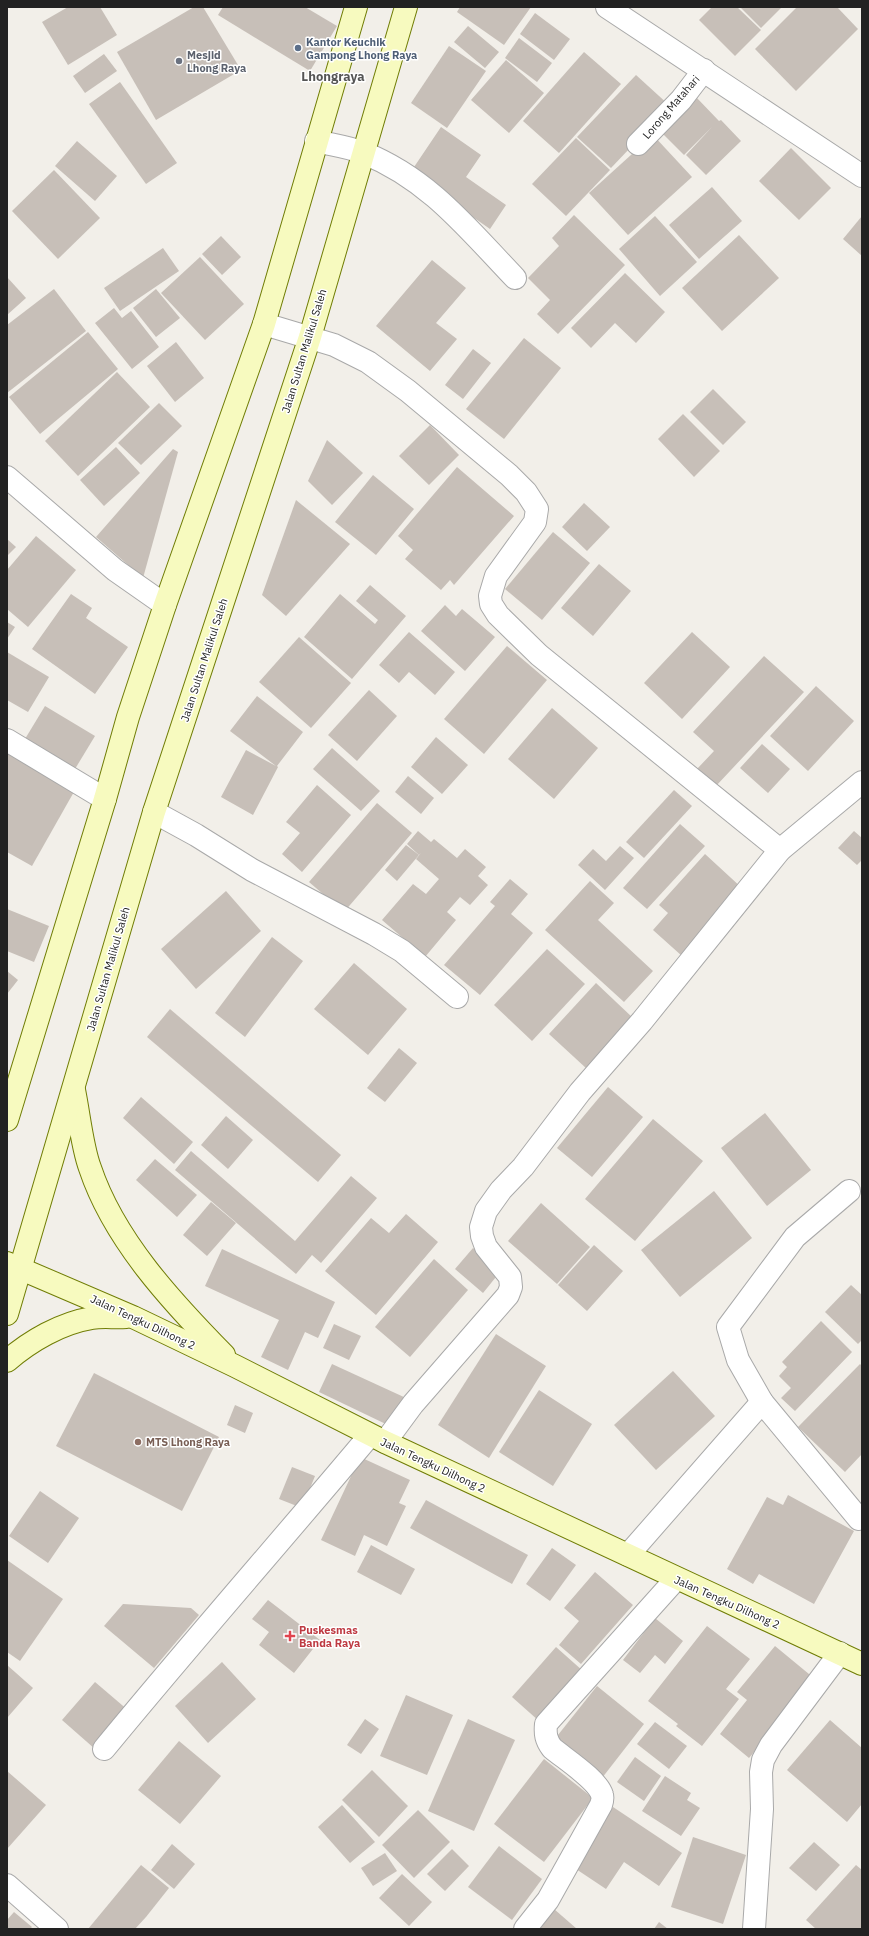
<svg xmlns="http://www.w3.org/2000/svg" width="869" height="1936" font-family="'IBM Plex Sans',sans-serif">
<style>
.building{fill:#c7bfb8}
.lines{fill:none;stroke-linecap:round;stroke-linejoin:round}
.street-casing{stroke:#a9a9a9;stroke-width:24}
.secondary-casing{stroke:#707d05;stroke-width:24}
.street{stroke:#fff;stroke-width:22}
.secondary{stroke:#f7fabf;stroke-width:22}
.service-dot{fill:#5c6f8a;stroke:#fff;stroke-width:1.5}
.worship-dot{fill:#6b7280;stroke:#fff;stroke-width:1.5}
.education-dot{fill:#8d6e63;stroke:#fff;stroke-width:1.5}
.health-dot{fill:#e0444e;stroke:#fff;stroke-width:1.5}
.labels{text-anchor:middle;stroke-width:3;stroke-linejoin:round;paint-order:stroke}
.service-label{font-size:11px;font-weight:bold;fill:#4e5e75;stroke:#fff;text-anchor:start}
.worship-label{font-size:11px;font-weight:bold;fill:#5b616d;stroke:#fff;text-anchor:start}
.street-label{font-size:11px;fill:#222;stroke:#fff}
.education-label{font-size:11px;font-weight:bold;fill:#785e54;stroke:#fff;text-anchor:start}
.health-label{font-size:11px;font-weight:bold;fill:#be3a42;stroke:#fff;text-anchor:start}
.quarter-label{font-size:13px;font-weight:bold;fill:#555;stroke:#fff}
</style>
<rect width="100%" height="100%" fill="#f2efe9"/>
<g class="building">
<path d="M68,7H100L117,35L68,65L42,22Z"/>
<path d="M194,7H203L241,70L156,120L117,52Z"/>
<path d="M223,7H305L337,26L310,71L218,15Z"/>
<path d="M460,7H531L504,45L457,12Z"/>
<path d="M712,7H737L761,30L735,56L699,20Z"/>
<path d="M740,7H782L761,28Z"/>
<path d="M797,7H837L858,29L796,91L755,49Z"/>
<path d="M535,13L570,39L554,60L520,34Z"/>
<path d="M468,26L499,52L485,68L454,42Z"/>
<path d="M519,38L552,63L537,82L505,58Z"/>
<path d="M449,46L486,71L447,128L411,103Z"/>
<path d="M584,52L621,84L559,153L523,121Z"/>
<path d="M104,54L117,71L85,93L73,76Z"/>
<path d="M506,60L544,93L509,133L471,100Z"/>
<path d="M636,75L670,106L611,168L577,137Z"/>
<path d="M120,82L177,163L146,184L89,104Z"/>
<path d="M696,97L719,121L721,120L741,141L706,175L686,155L712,127L684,155L660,131Z"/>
<path d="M441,127L481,155L466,177L506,205L490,229L410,173Z"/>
<path d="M653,135L692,177L628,235L589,193Z"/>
<path d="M576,138L610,170L566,216L532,184Z"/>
<path d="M77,141L117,176L95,201L55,166Z"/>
<path d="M791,148L831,188L799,220L759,181Z"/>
<path d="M54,170L100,218L58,259L12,211Z"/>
<path d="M712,187L742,221L699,259L669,225Z"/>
<path d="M574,215L625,265L558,334L537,314L550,300L528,278L559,246L552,238Z"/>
<path d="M655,216L697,262L660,296L619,249Z"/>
<path d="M862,216V256L843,239Z"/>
<path d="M739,235L779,278L722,331L682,288Z"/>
<path d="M221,236L241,257L222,275L202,254Z"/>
<path d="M163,248L179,271L120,311L104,288Z"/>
<path d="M200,257L244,304L205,340L161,293Z"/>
<path d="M432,260L466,288L436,323L457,339L430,371L376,326Z"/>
<path d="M625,273L665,312L636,343L615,323L591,348L571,328Z"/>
<path d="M7,277L26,298L7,315Z"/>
<path d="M54,289L86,331L7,393V325Z"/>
<path d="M156,289L180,318L156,337L133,308Z"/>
<path d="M114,308L122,318L131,311L159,347L132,369L95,323Z"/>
<path d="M88,332L118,369L40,434L9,397Z"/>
<path d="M524,338L561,368L504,439L466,409Z"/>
<path d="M176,342L204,378L175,402L147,366Z"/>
<path d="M473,349L491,363L463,399L445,385Z"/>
<path d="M117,372L150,407L78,476L45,441Z"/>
<path d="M713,389L746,422L723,445L690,412Z"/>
<path d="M159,403L182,426L141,465L118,443Z"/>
<path d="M683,414L720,451L694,477L658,439Z"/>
<path d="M430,425L459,455L429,485L399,456Z"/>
<path d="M327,440L363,473L332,505L308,481Z"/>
<path d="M116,447L140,473L104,506L80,480Z"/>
<path d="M173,449L178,452L143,578L96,537Z"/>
<path d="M457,467L514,516L454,585L450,580L441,590L405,559L413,550L398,536Z"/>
<path d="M373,475L414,509L376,555L335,522Z"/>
<path d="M296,500L350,544L286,616L262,595Z"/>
<path d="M584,503L610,527L587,551L562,527Z"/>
<path d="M553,532L590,563L542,620L505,589Z"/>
<path d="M36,536L76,570L28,627L7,609V570Z"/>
<path d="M7,539L16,547L7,556Z"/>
<path d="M599,564L631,591L593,636L561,608Z"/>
<path d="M370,585L406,616L352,679L304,637L340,594L375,624L378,620L356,601Z"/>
<path d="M71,594L92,608L86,618L128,647L95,694L32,649Z"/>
<path d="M445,605L456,616L462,609L495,637L465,671L421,631Z"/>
<path d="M7,622L15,627L7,639Z"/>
<path d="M409,632L455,672L435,695L409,672L399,683L379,665Z"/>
<path d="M692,632L730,667L682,719L644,683Z"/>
<path d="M299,637L351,683L311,728L259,682Z"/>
<path d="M507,646L547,680L484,754L444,719Z"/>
<path d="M7,652L49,677L28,712L7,700Z"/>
<path d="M764,656L804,692L716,786L697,769L714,751L693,732Z"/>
<path d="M816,686L854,721L808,771L770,736Z"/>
<path d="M369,690L397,716L357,761L328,735Z"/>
<path d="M257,696L303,732L277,766L278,767L253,815L221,797L246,750L276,766L230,731Z"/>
<path d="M45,706L95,736L75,769L25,739Z"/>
<path d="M552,708L598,748L554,799L508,759Z"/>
<path d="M436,737L468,765L442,794L411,767Z"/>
<path d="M762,744L790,769L768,793L740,768Z"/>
<path d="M332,748L380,791L361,811L313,769Z"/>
<path d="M7,752L75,790L32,866L7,852Z"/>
<path d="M408,776L434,798L421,814L395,792Z"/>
<path d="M317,785L351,815L302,872L282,854L300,833L286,822Z"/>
<path d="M674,790L692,806L644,858L626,842Z"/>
<path d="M377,803L412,833L344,912L309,882Z"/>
<path d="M680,824L705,846L647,909L623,888Z"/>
<path d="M418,831L431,842L434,839L457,858L465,849L486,867L478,876L488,885L470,905L460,897L447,912L456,920L425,957L382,920L413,884L426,894L439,879L416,859L421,853L419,855L407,844Z"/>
<path d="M854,831L862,838V860L857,865L838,848Z"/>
<path d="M406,845L419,855L397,881L385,870Z"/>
<path d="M620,846L634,858L605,890L578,865L593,849L606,861Z"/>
<path d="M705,854L743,889L682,956L653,930L668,913L659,905Z"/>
<path d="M510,879L528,894L511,914L533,933L480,995L444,965L495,906L490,902Z"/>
<path d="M590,881L614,903L598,920L653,971L624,1002L545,930Z"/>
<path d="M226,891L261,931L196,989L161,949Z"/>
<path d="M7,909L49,926L34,962L7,951Z"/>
<path d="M272,937L303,961L245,1037L215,1013Z"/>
<path d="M547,949L585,984L532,1041L494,1005Z"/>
<path d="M354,963L407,1009L368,1055L314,1009Z"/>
<path d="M7,971L18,980L7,994Z"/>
<path d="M596,983L633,1018L587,1069L549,1034Z"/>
<path d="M170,1009L341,1155L318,1182L147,1037Z"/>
<path d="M399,1048L417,1063L385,1102L367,1088Z"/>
<path d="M608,1087L643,1117L592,1177L557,1148Z"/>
<path d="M141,1097L193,1142L174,1164L123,1118Z"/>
<path d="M765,1113L811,1170L767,1206L721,1148Z"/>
<path d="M226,1116L253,1140L228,1169L201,1145Z"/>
<path d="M653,1119L703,1161L635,1241L585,1199Z"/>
<path d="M191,1151L295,1241L351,1176L377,1198L321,1263L312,1255L296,1274L175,1170Z"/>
<path d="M155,1159L197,1195L177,1217L136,1180Z"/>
<path d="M714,1191L752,1238L680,1297L641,1250Z"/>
<path d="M211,1202L236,1223L207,1256L183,1235Z"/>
<path d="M541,1203L590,1247L557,1284L508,1241Z"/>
<path d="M406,1214L438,1242L376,1315L325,1271L371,1218L389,1233Z"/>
<path d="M594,1245L623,1271L587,1311L558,1285Z"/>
<path d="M473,1248L500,1272L483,1293L455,1269Z"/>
<path d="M222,1249L335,1302L318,1338L305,1332L288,1370L261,1357L279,1320L205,1286Z"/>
<path d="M434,1259L468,1290L410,1357L375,1327Z"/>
<path d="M851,1285L862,1295V1340L858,1344L825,1312Z"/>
<path d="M821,1321L852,1352L795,1411L781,1398L791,1388L779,1376L787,1367L782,1362Z"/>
<path d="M334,1324L361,1336L349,1360L323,1348Z"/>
<path d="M496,1334L546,1366L489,1458L438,1425Z"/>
<path d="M332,1364L406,1398L392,1427L319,1392Z"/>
<path d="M860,1364L862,1366V1454L845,1472L798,1427Z"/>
<path d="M673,1371L715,1416L656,1470L614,1425Z"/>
<path d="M94,1373L219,1437L182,1511L56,1446Z"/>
<path d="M539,1390L592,1424L553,1486L499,1452Z"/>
<path d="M235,1405L253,1413L245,1433L227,1425Z"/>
<path d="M360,1457L410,1480L399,1503L406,1506L387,1546L364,1535L355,1556L321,1540Z"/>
<path d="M292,1467L315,1476L302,1508L279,1499Z"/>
<path d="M40,1491L79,1518L48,1563L9,1536Z"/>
<path d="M788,1495L854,1531L814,1604L759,1574L753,1584L727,1569L767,1497L783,1505Z"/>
<path d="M426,1500L528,1555L512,1584L410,1528Z"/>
<path d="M371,1545L415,1569L401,1595L357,1572Z"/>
<path d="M552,1548L576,1565L550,1601L526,1584Z"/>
<path d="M7,1560L63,1599L20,1661L7,1652Z"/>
<path d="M595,1572L633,1605L581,1664L559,1645L579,1621L564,1608Z"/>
<path d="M268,1600L320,1640L294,1673L259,1645L269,1632L252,1619Z"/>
<path d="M123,1604L191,1608L199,1615L154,1668L104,1626Z"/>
<path d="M655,1618L683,1641L665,1664L655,1655L640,1673L623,1660Z"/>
<path d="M707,1626L750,1659L726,1689L739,1699L702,1746L676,1726L678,1724L648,1701Z"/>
<path d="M775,1646L815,1679L749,1758L720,1734L747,1700L737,1692Z"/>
<path d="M556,1647L583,1671L539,1721L512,1697Z"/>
<path d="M222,1662L256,1699L208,1743L175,1706Z"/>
<path d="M7,1665L33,1688L7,1718Z"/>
<path d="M95,1682L129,1711L95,1749L62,1720Z"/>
<path d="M597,1686L644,1724L602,1778L554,1740Z"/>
<path d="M406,1695L453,1715L427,1775L380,1756Z"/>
<path d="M365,1719L379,1729L361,1754L347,1745Z"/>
<path d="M468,1719L515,1740L474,1831L428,1811Z"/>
<path d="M830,1720L862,1748V1804L847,1822L787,1770Z"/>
<path d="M655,1722L687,1746L669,1769L637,1744Z"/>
<path d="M179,1741L221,1776L180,1824L138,1790Z"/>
<path d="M635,1757L661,1776L644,1801L617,1782Z"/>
<path d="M544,1759L593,1798L544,1862L494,1824Z"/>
<path d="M372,1770L408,1806L379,1837L342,1800Z"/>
<path d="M7,1771L46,1805L7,1849Z"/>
<path d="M665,1776L691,1793L687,1800L700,1808L681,1836L642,1811Z"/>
<path d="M342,1805L375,1842L350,1863L318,1827Z"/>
<path d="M613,1807L682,1853L659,1886L624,1862L606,1889L573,1867Z"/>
<path d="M418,1810L450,1842L414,1878L382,1845Z"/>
<path d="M693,1837L746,1855L723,1924L671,1907Z"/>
<path d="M814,1842L840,1865L816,1891L789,1868Z"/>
<path d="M172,1844L195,1864L174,1889L151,1870Z"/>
<path d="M499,1846L542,1879L512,1920L468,1887Z"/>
<path d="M452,1849L469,1866L445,1891L427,1874Z"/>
<path d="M385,1853L397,1871L373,1886L361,1868Z"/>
<path d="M141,1865L169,1888L146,1917L135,1929H88Z"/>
<path d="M856,1865L862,1870V1929H816L806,1920Z"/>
<path d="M402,1874L432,1902L409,1926L379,1898Z"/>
<path d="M554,1909L577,1929H536Z"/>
<path d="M14,1912L32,1927L30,1929H7V1920Z"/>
<path d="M659,1922L668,1929H654Z"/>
</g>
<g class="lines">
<defs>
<g id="street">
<path d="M607,7L862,176"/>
<path d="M316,141C332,145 349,147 364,153C429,179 468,229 515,278"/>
<path d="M638,144L681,100L704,70"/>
<path d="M264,324L334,345L368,362L408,391L509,475L526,492L537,509L535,522L496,576L490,596L491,604L498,615L539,655L780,850"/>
<path d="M7,477L115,570L165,605"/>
<path d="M7,740L105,799"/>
<path d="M154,812L196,835L252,870L374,934L402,951L457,997"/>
<path d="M762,1402L738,1360L728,1327L795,1237L849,1191"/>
<path d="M385,1442L413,1404L508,1295L511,1287L510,1277L486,1247L482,1236L481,1227L486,1211L501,1190L523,1167L580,1092L642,1021L780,850L862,782"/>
<path d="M628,1555L762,1402L859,1519"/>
<path d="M104,1749C191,1643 282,1540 370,1435"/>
<path d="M7,1885L57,1929"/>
<path d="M525,1929L548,1900L601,1805C602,1802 603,1798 602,1795C598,1780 565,1759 552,1748C546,1740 545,1734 546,1724L676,1579"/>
<path d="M754,1929L762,1809L761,1772L763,1760L771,1745L840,1653"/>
</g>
<g id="secondary">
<path d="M74,1090C79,1114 82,1147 90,1168C114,1240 172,1302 224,1355"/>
<path d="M7,1120L105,799L128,717L165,605L264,324L356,7"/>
<path d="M7,1263L133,1317L235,1366L385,1442L862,1664"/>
<path d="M7,1314L154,812L310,337L406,7"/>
<path d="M7,1361C30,1341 61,1323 92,1318C103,1316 115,1318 126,1317"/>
</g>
</defs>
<use href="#street" class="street-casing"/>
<use href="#secondary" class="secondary-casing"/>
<use href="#street" class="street"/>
<use href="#secondary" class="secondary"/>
</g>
<circle class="service-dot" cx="298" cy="48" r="4"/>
<circle class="worship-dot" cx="179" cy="61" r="4"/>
<circle class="education-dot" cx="138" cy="1442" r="4"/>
<path class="health-dot" d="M288 1630h4v4h4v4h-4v4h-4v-4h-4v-4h4z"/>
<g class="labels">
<g class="service-label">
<text x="306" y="46">Kantor Keuchik<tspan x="306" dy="13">Gampong Lhong Raya</tspan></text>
</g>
<g class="worship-label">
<text x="187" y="59">Mesjid<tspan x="187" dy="13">Lhong Raya</tspan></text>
</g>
<g class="street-label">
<text transform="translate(671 107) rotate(-49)" y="4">Lorong Matahari</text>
<text transform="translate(304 351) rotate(-73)" y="4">Jalan Sultan Malikul Saleh</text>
<text transform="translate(204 660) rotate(-72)" y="4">Jalan Sultan Malikul Saleh</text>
<text transform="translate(108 969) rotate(-74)" y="4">Jalan Sultan Malikul Saleh</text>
<text transform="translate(143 1322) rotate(25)" y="4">Jalan Tengku Dilhong 2</text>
<text transform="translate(433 1465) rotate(25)" y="4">Jalan Tengku Dilhong 2</text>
<text transform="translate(727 1602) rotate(24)" y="4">Jalan Tengku Dilhong 2</text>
</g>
<g class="education-label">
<text x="146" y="1446">MTS Lhong Raya</text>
</g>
<g class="health-label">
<text x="299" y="1634">Puskesmas<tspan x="299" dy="13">Banda Raya</tspan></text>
</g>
<g class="quarter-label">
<text x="333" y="81">Lhongraya</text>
</g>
</g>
<rect width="869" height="1936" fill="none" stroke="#222222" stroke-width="16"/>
</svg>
